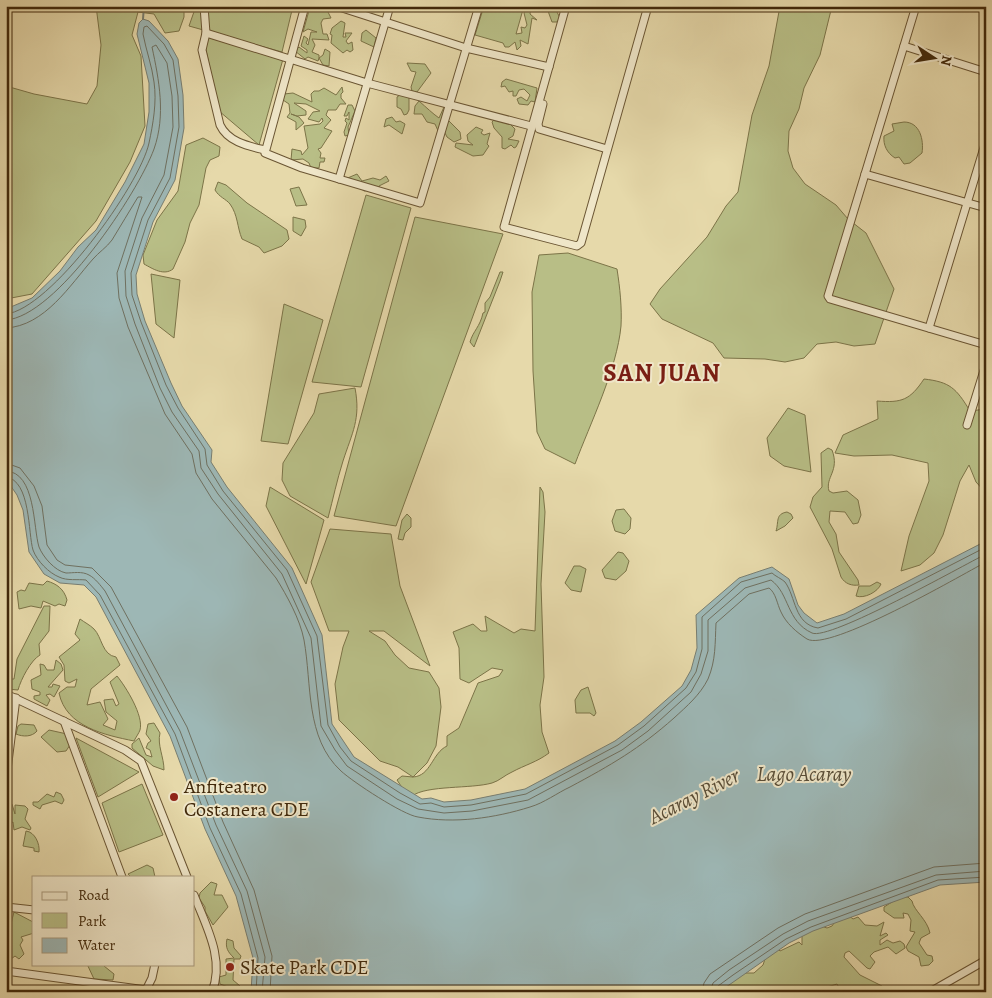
<svg xmlns="http://www.w3.org/2000/svg" width="992" height="998" font-family="Alegreya,serif">
<style>
.green{fill:#b8be86;stroke:#7c7448}
.water{fill:#9db7b5;stroke:#787e71}
.lines{fill:none;stroke-linecap:round;stroke-linejoin:round}
.shore{stroke:#6f7060;stroke-width:1}
.stream{stroke:#787e71;stroke-width:2}
.minor-casing{stroke:#6a5533;stroke-width:9}
.minor{stroke:#efe6c8;stroke-width:7}
.poi-dot{fill:#8f2418;stroke:#efe6c8;stroke-width:2}
.labels{text-anchor:middle;stroke-width:4;stroke-linejoin:round;paint-order:stroke}
.poi-label{font-size:20px;fill:#41290b;stroke:#efe6c8;text-anchor:start}
.water-label{font-size:21px;font-style:italic;fill:#584c36;stroke:#efe6c8}
.district-label{font-size:25px;font-weight:bold;letter-spacing:1px;fill:#7a1f14;stroke:#efe6c8}
</style>
<rect width="100%" height="100%" fill="#e6d9aa"/>
<filter id="stains"><feTurbulence type="fractalNoise" baseFrequency=".004" numOctaves="4"/><feColorMatrix values="0 0 0 0 .2 0 0 0 0 .09 0 0 0 0 .02 0 0 0 .5 -.17"/></filter>
<radialGradient id="worn" r=".72"><stop offset=".6" stop-color="#630" stop-opacity="0"/><stop offset="1" stop-color="#630" stop-opacity=".3"/></radialGradient>
<g class="green">
<path d="M96,6H184V17L179,31L165,33L154,14L138,12L132,35L141,56L145,126L130,162L96,221L32,294L6,299V86L34,94L87,104L97,86L101,45Z"/>
<path d="M196,6H293L282,52L189,26Z"/>
<path d="M325,6L331,18L323,19L321,23L323,34H327L329,40L312,39L315,45L312,52L319,55V58L323,55L325,49L330,52L329,66L323,65L319,58L318,61L308,57L305,59L295,51L299,47L307,53V50L301,46L304,36L308,39L306,43L308,45L311,32H317L308,29L303,32L310,7Z"/>
<path d="M484,6H524L516,34L522,33L521,27L525,28L527,25L524,13L526,6H554L560,18L557,22H552L548,11L531,8L530,14L537,20L532,18L528,44L520,40L521,46L517,50L515,42L509,47H505L503,43L475,35Z"/>
<path d="M780,6H832L820,55L804,88L799,109L789,131L788,151L793,168L805,184L836,205L848,219L866,233L894,289L875,344L854,346L836,342L817,344L804,358L785,362L765,359L724,358L713,343L662,319L650,304L660,289L707,237L726,206L738,192L752,115L769,66Z"/>
<path d="M341,21L345,23L343,37H346L345,33H352L346,41L348,44L352,42L353,50L350,52L347,50L343,53L331,43L332,35L330,34L332,28Z"/>
<path d="M366,30L376,38L374,47L361,41L362,33Z"/>
<path d="M203,36L283,59L259,145L219,111Z"/>
<path d="M407,63L425,64L431,73L417,92L412,91L411,87L416,72L411,71Z"/>
<path d="M506,79L537,88L535,102L531,101L528,105L519,104L517,99L521,97L527,101L530,95L524,89L519,90L516,96H513V91L509,92L505,86L501,87L502,82Z"/>
<path d="M342,87L343,92L341,94V98L346,104H340L336,110H328L326,115L331,120L324,128L332,131L321,148L318,149L321,153L320,158H325L324,162H320L319,168H311L309,163L303,159L291,160L292,149L301,151L302,155L308,148L304,126L320,124L323,121L322,118L319,122L308,119L313,112L320,111L306,104L294,103L306,111V115L297,116L291,114L299,117L304,123L296,130V122L287,117L290,113L289,104L283,100L284,94L293,93L312,102L311,94L314,91H319L324,88L336,95Z"/>
<path d="M400,95L409,97V110L407,114L404,115L401,109L397,107V97Z"/>
<path d="M419,101C427,108 432,113 439,118L444,107H447L448,120L460,132L461,139L454,142L447,137L444,131L439,133L435,124L427,122L422,114H414L415,106Z"/>
<path d="M348,105H352L355,111L348,127L349,135L345,136L344,132L347,123L345,121L346,118L349,120V112L347,116H344Z"/>
<path d="M392,117L396,122L400,121L405,124L402,134L389,125L384,127L386,119Z"/>
<path d="M495,119L509,123L515,129L513,136L508,139L519,141L516,147L514,148L511,145L505,149L502,148V137L494,128L492,122Z"/>
<path d="M904,122C920,122 924,140 922,153L910,163L904,164L899,157L895,158C887,153 883,145 884,136L894,131L892,124Z"/>
<path d="M476,127L483,130L481,133L484,135L490,133L487,144L489,146L483,155L473,156L455,147L456,143L473,145L468,141L467,135Z"/>
<path d="M203,138L220,147L219,156L210,160L206,168L199,205L190,223L185,242L173,269C164,276 153,269 144,264L143,255L157,220L178,191L186,145Z"/>
<path d="M357,174L362,181L373,178L380,180L386,176L389,181L379,186L380,189L364,191C357,184 350,187 343,180Z"/>
<path d="M218,182L226,185L247,203L287,230L289,239L282,246L264,253L259,247L242,239C237,227 238,215 230,204C226,199 219,197 215,190Z"/>
<path d="M299,187L307,205L296,206L290,189Z"/>
<path d="M366,195L411,208L361,387L312,382Z"/>
<path d="M293,217L305,220L306,227L301,236L293,231Z"/>
<path d="M415,217L503,234L396,526L334,516Z"/>
<path d="M568,253L617,269C620,288 622,308 621,326C617,369 590,424 575,464L545,449L537,432L533,371L532,292L539,255Z"/>
<path d="M500,272H503L500,281L474,347L470,342C473,331 480,327 483,313L485,312V303L490,297Z"/>
<path d="M151,274L180,280L174,338L156,324Z"/>
<path d="M284,304L323,320L288,444L261,441Z"/>
<path d="M924,379C950,382 956,388 970,411L986,409V493L976,482L969,465L960,481L943,535L934,553L920,565L901,571L909,536L929,481L928,463L892,455L854,456L835,453L843,435L878,419L877,401C902,403 910,400 924,379Z"/>
<path d="M355,388C361,419 352,433 343,461C337,480 333,499 328,518L290,496L282,480L283,463L314,413L319,394Z"/>
<path d="M788,408L805,415L811,472L784,466L770,456L767,438Z"/>
<path d="M828,448L832,450C840,471 825,477 829,491L833,493L847,491L858,500L861,515L858,523L853,524L845,512L830,511L829,522L836,534L839,552L858,580L859,585C852,586 845,584 841,577L832,549L810,507L813,497L822,487L821,453Z"/>
<path d="M270,487L324,520L306,584L266,506Z"/>
<path d="M540,487L543,492L545,512L541,584L544,677L540,705L542,732L549,753C537,762 525,765 512,772C505,775 499,781 492,783C471,789 427,785 412,796L405,792L397,780L402,776L413,777L398,767L380,761L339,720L335,684L343,647L349,631H329L311,582L330,529L391,534L400,586L430,666L384,631H369L385,641L395,655L409,668L429,672L439,688L441,707L436,746L427,763L413,777C431,776 432,753 447,746V736L459,728L478,683L499,676L503,670L492,668L469,683L460,679L459,648L453,632L473,624L481,631H487L485,616L514,633L521,629L535,631Z"/>
<path d="M624,509L631,518L630,529L625,534L615,531L612,521L616,510Z"/>
<path d="M787,512L791,514L793,518L785,526L776,531C779,522 775,514 787,512Z"/>
<path d="M407,514L411,518V527L405,533L403,540L398,539L402,520Z"/>
<path d="M618,552L623,553L629,561L626,571L616,580L605,578L602,570Z"/>
<path d="M574,566H580L586,569L581,592L571,590L565,583Z"/>
<path d="M47,581C57,584 64,589 67,600L65,606L59,604L55,606L43,601L41,608L31,606L19,609L17,592L21,590L25,591L29,583L43,585Z"/>
<path d="M877,582L881,584C878,592 864,599 856,596L859,586H870Z"/>
<path d="M44,606H50L49,631L39,644L40,655C31,660 21,679 18,690L7,689L6,679H14L17,659Z"/>
<path d="M80,619C84,622 90,625 94,629C102,637 102,655 116,657L120,665L91,689L87,705L100,702L108,719L103,725L115,730L117,721L106,712L104,700L113,699L116,706L119,704L110,682L117,676C126,687 144,716 140,730C139,733 136,737 134,741C105,735 66,727 59,693L67,687H75L77,679L69,683L65,681L64,665L59,657L80,640L75,634Z"/>
<path d="M56,660L61,664L63,670L48,687H52L53,684L60,686L54,697L50,694L46,695L50,700L47,706L34,699V696L40,695V692L32,689L31,680L41,675L40,664L44,665L47,670H54Z"/>
<path d="M588,687L596,713L594,716L590,713H576L575,700L581,690Z"/>
<path d="M154,723L160,733C157,745 164,757 164,770L153,766L132,748V744L139,738L146,755L152,757L150,750L146,748L148,743L151,741L146,734L148,724Z"/>
<path d="M21,724L34,725L37,731C32,737 23,737 16,734L18,726Z"/>
<path d="M49,730L67,734L70,745L66,751L57,752L41,737Z"/>
<path d="M76,738L139,772L98,797Z"/>
<path d="M142,784L163,835L119,852L102,803Z"/>
<path d="M56,792L61,794L64,800L62,804L55,801L42,805L40,809L33,805V802H38L47,794L54,797Z"/>
<path d="M8,802L12,804L15,814V805L25,806L28,809L25,819L31,828L30,830L22,827L14,830L13,822L10,824L6,820V803Z"/>
<path d="M26,831C35,832 40,844 39,852L34,851V848L23,846Z"/>
<path d="M147,865L153,868L155,877H131L128,874Z"/>
<path d="M211,882L217,884L214,895H222L228,907L213,925L205,911V907L199,898L200,893Z"/>
<path d="M900,897H908L912,901C914,911 927,919 930,933L921,938L919,943L927,955L932,956L933,961L929,965L921,966L919,957L908,951L906,947L915,932L910,931L911,920L908,914L903,913L904,918H894L884,911V907Z"/>
<path d="M14,912L33,922L34,933L21,937L23,940L20,945L24,954L19,959L15,956L11,959L6,956V943Z"/>
<path d="M847,914L853,919L858,917L865,925L877,926L884,922L880,936L886,933L888,935L880,940V945L887,940L893,943L900,941L904,944L905,948L896,954L888,947L874,952L870,956L875,962L870,969L867,968L849,951L845,953L844,957L860,975L882,986L886,992H868L864,989L858,992H833L839,988L837,984L824,988L822,992H718L738,973H754L763,965L766,956L778,949L780,951L799,942L802,945V935L816,924L827,928L832,926L836,920Z"/>
<path d="M227,939L233,941L234,948L241,956L240,959H234L233,980L240,986L235,990H230L228,987L220,984L219,977L226,975V959L234,958C228,952 225,948 227,939Z"/>
<path d="M87,964H106L104,966L114,974L113,980L94,979Z"/>
</g>
<path class="water" d="M143,19L149,21L168,41L178,59L183,95L184,128L175,180L153,222L136,275L137,294L145,321L171,383L182,406L212,450L211,462L227,487L292,568L322,635L332,724L354,757L422,799L431,798L444,802L471,800L525,789L615,741L641,722L682,686L691,670L697,648L696,615L739,578L772,567L789,579L798,605L804,613L817,623L844,614L986,541V882L940,885L813,931L789,943L719,992H251L253,958L236,896L205,829L170,736L96,597L84,585L60,583L44,574L29,552L23,510L17,495L6,479V309L32,298L60,271L78,247L96,230L125,182L144,144L149,112V83L137,34L139,23Z"/>
<g class="lines">
<g class="shore">
<path d="M6,314C50,310 140,185 149,143C153,124 157,102 154,82C152,66 146,50 143,34L144,27L147,26L164,44L173,60L178,96L179,127L170,178L148,220L131,273L132,295L141,322L166,385L178,408L205,449L207,465L223,491L287,570L317,636L328,725L340,747L351,761L400,793L420,804L431,803L444,807L471,805L526,794L618,745L644,726L686,688L696,672L702,649V617L741,582L772,573C775,576 782,579 785,582C796,597 794,624 818,628L846,619L986,547"/>
<path d="M6,320C56,317 138,193 154,149C166,115 159,80 152,47L156,45L167,63L172,96L173,127L164,175L142,218L125,271L126,296L135,324L160,388L172,412L199,451L201,468L218,494L282,574L311,638L321,726L335,750L347,766L397,799L418,809L444,813L472,811L528,800L622,750L648,731L691,692L701,674L708,651V620L745,588L771,580C790,594 786,621 812,633C829,641 962,566 986,554"/>
<path d="M6,328C45,326 70,285 93,259C98,253 107,247 112,240C121,226 129,211 138,197H142L117,273L119,298L128,327L165,414L192,454L196,473L212,499L276,578C287,596 300,619 304,640C312,684 305,738 341,771C353,782 403,815 418,817C454,824 495,818 530,807C544,803 557,793 570,787C611,765 639,749 674,718C687,706 700,695 708,679C716,660 715,643 716,623L749,594L769,588C776,593 777,604 781,612C786,623 796,632 807,639C829,652 958,577 986,562"/>
<path d="M6,463L20,468L34,486L42,506L47,545L57,560L65,565L92,568L111,587L187,727L223,822L254,890L272,956L270,992"/>
<path d="M6,471C36,472 33,528 39,547C43,557 55,571 66,573C73,573 82,571 89,575C95,578 101,586 105,591L180,731L216,825L247,891L265,957L262,992"/>
<path d="M6,477C31,480 28,534 33,550C37,561 49,573 59,577C67,581 78,579 86,580L100,595L175,734L210,828L241,894L258,958L256,992"/>
<path d="M702,992L704,983L710,974L778,928L805,914L934,867L986,863"/>
<path d="M710,992L713,983L729,970L783,934L808,921L936,875L986,871"/>
<path d="M716,992L718,986L733,975L786,939L811,927L938,880L986,877"/>
</g>
<path class="stream" d="M143,19L144,6"/>
<defs>
<g id="minor">
<path d="M204,6L206,33L202,50L220,125C228,142 248,146 265,150"/>
<path d="M305,6L265,153L302,168L420,203L479,6"/>
<path d="M336,6L466,48L549,67"/>
<path d="M558,6L566,8"/>
<path d="M566,6L504,227L577,246L581,243L648,6"/>
<path d="M916,6L828,296L830,299L986,345"/>
<path d="M206,33L367,83L531,126"/>
<path d="M904,46L986,72"/>
<path d="M543,104L538,124L539,129L607,149"/>
<path d="M865,174L986,208"/>
<path d="M339,179L390,6"/>
<path d="M929,328L986,141"/>
<path d="M967,425L986,364"/>
<path d="M6,694L125,750L141,761L187,877"/>
<path d="M64,721L122,877"/>
<path d="M6,778L16,698"/>
<path d="M194,895C206,926 225,959 212,992"/>
<path d="M6,907L34,910"/>
<path d="M6,971L146,990"/>
<path d="M145,992L152,978L155,964"/>
<path d="M930,992L986,960"/>
</g>
</defs>
<use href="#minor" class="minor-casing"/>
<use href="#minor" class="minor"/>
</g>
<g class="poi-dot">
<circle cx="174" cy="797" r="5"/>
<circle cx="230" cy="967" r="5"/>
</g>
<g class="labels">
<g class="poi-label">
<text x="184" y="793">Anfiteatro<tspan x="184" dy="23">Costanera CDE</tspan></text>
<text x="240" y="974">Skate Park CDE</text>
</g>
<g class="water-label">
<text x="804" y="781">Lago Acaray</text>
<text transform="translate(694 796) rotate(-27)" y="7">Acaray River</text>
</g>
<g class="district-label">
<text x="662" y="381">SAN JUAN</text>
</g>
</g>
<rect width="992" height="998" fill="none" stroke="#e6d9aa" stroke-width="25"/>
<rect x="8" y="8" width="977" height="983" fill="none" stroke="#41290b" stroke-width="2.5"/>
<rect x="12" y="12" width="967" height="973" fill="none" stroke="#41290b"/>
<rect x="32" y="876" width="162" height="90" fill="#efe6c8" stroke="#a99a7c"/>
<rect x="42" y="892" width="25" height="8" fill="#efe6c8" stroke="#a99a7c"/>
<text x="78" y="900" font-size="15" fill="#41290b">Road</text>
<rect x="42" y="913" width="25" height="15" fill="#b8be86" stroke="#a99a7c"/>
<text x="78" y="926" font-size="15" fill="#41290b">Park</text>
<rect x="42" y="938" width="25" height="15" fill="#9db7b5" stroke="#a99a7c"/>
<text x="78" y="950" font-size="15" fill="#41290b">Water</text>
<g transform="translate(934 58) rotate(102)" stroke="#efe6c8" stroke-width="4" paint-order="stroke">
<path d="M0-4L9 19L0 12L-9 19Z" fill="#41290b"/>
<text y="-8" font-size="14" font-weight="bold" text-anchor="middle" fill="#41290b">N</text>
</g>
<rect width="100%" height="100%" filter="url(#stains)"/>
<rect width="100%" height="100%" fill="url(#worn)"/>
</svg>
